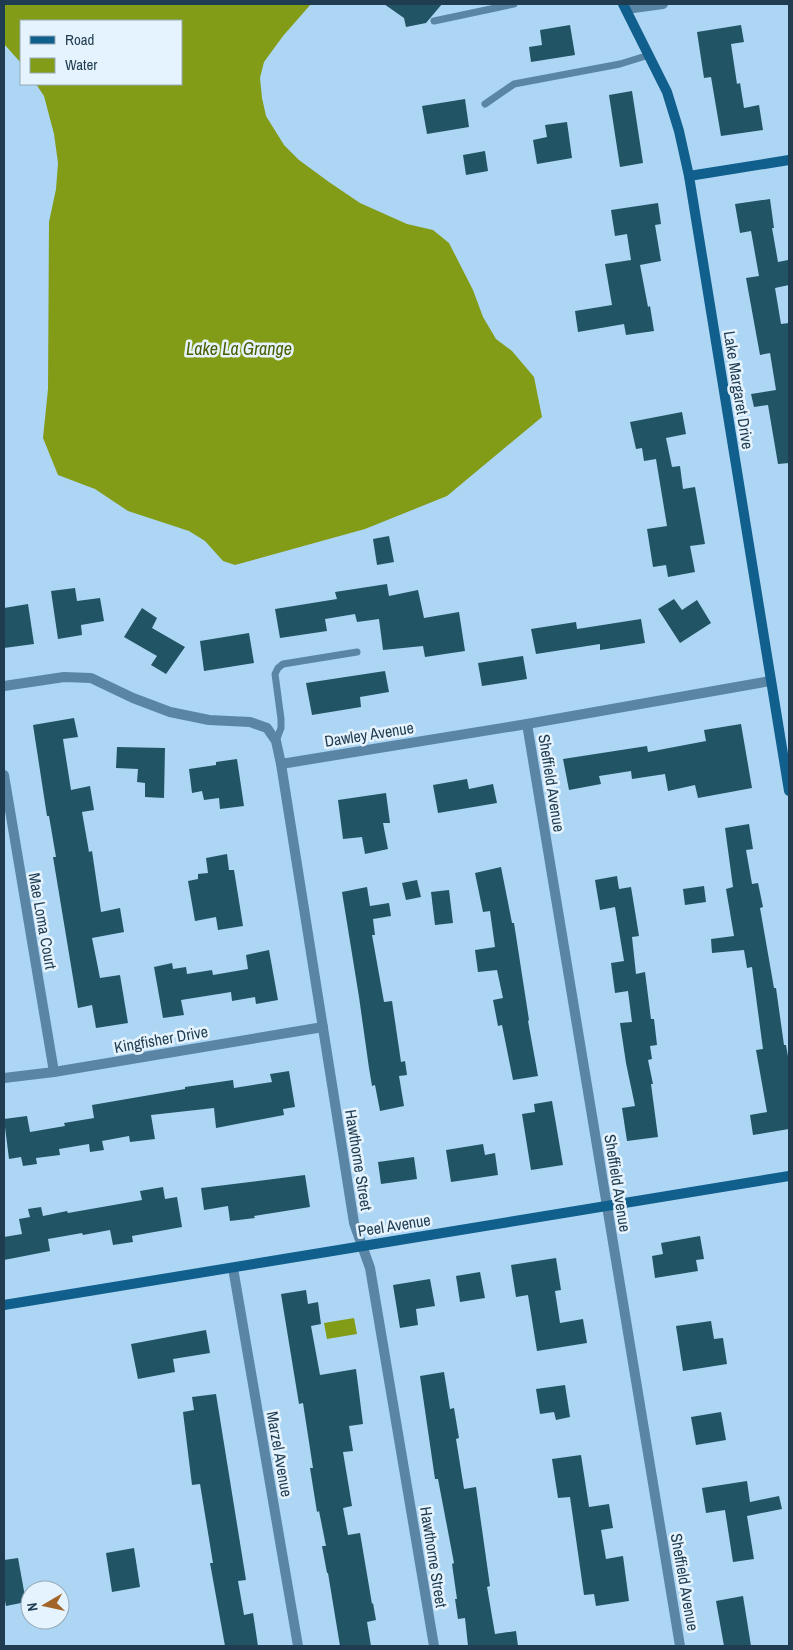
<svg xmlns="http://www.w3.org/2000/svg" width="793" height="1650" font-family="'Archivo Narrow',sans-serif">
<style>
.water{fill:#829c17}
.building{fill:#215464}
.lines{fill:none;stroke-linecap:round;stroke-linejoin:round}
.lane{stroke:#5a85a4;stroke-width:7}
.street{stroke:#5a85a4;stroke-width:10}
.secondary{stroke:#105f8c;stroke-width:10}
.labels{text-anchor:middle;stroke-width:5;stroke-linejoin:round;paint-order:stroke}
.street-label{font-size:16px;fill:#1f3c50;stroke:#e5f3fe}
.water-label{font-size:18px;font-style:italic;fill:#4c5d00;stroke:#e5f3fe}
</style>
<rect width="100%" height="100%" fill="#add6f5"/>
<g class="water">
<path d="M4,4H311L283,36L264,62L260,78L262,98L266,116L284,145L299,160L329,182L360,203L407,224L433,230L449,243L473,290L483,317L496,339L512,351L534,377L542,417L447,496L365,529L235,565L223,561L205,541L189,531L128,511L95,489L58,475L43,438L48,389L49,222L56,189L58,163L54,134L44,96L36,84H181V21H21V63L4,44Z"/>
<path d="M354,1318L357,1334L327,1339L324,1323Z"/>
</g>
<g class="building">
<path d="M384,4H442L426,23L406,27L404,18Z"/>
<path d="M570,25L575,55L531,62L529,47L542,45L540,30Z"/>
<path d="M741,25L744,42L731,44L737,84L740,83L744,108L759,105L763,130L721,136L711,77L704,78L697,32Z"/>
<path d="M632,91L643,163L620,167L609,95Z"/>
<path d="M465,99L469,127L427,134L422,106Z"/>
<path d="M567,122L572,158L537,164L533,140L547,137L545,125Z"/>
<path d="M485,151L488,171L466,175L463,155Z"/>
<path d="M770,199L774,228H772L778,262L788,260L789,270V285L775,288L781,324L789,323V463L778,464L768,405L754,407L751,394L776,390L770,353L760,355L746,278L759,276L751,231L740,233L735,204Z"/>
<path d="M658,203L661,224L655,225L661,261L640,265L648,307L650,306L654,331L626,335L624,324L578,332L575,311L612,305L605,264L631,260L627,234L615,236L611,210Z"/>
<path d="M682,412L686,434L666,438L672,467L680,466L683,489L695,487L705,544L690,546L695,572L668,577L666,565L653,567L647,529L667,526L656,459L644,461L642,448L636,449L630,422Z"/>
<path d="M389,536L394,562L377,565L373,539Z"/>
<path d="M387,584L389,596L418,590L424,618L459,612L465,651L425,657L423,646L383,650L379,619L357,622L355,614L325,619L327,631L280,638L275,609L337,599L335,592Z"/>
<path d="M75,588L77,601L100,598L104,621L81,625L82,635L58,639L51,591Z"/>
<path d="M674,599L682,610L697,600L711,623L680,643L658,609Z"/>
<path d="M28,604L34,644L4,648V608Z"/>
<path d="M142,608L157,618L152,628L185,647L166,674L151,665L157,656L124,637Z"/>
<path d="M641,619L645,643L600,650V644L536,654L531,629L576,622L577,629Z"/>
<path d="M249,633L254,663L204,671L200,641Z"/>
<path d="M523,656L527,679L482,686L478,663Z"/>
<path d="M385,671L389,692L360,697L361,707L312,715L306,683Z"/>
<path d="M74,718L78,737L63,739L71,790L90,786L94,810L82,812L89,852L92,851L101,912L120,908L124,932L92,938L100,978L120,975L128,1023L96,1028L92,1005L78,1008L53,857H56L49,816H47L33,725Z"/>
<path d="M741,724L752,788L698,798L695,785L668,791L665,774L632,779L631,771L599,776L601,784L569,790L563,759L647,746L648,752L706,741L704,730Z"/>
<path d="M117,747L165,748L164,798L145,797V783L137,782L138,769L116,768Z"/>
<path d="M237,759L244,806L220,809L219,798L204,800L202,791L192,793L189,769L216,765V762Z"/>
<path d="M467,779L469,789L493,784L497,803L438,813L433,785Z"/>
<path d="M386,793L390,823H383L388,849L365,854L362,837L343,839L338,800Z"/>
<path d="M749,824L753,849L746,850L752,884L758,883L763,907L760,908L774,988H776L784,1045H786L789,1062V1129L753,1135L750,1115L767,1112L756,1050L763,1049L752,967L747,968L744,950L712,953L711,939L734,936L726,889L733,887L725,828Z"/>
<path d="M227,854L229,870H234L243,926L218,930L216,917L195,921L188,881L198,879V874L208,873L206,858Z"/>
<path d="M501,867L512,923H514L529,1020L528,1021L538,1076L513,1080L502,1025L498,1026L493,1000L503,998L497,970L478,972L475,950L495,947L490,911L483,912L475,873Z"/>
<path d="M617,876L619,889L631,887L639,936L632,937L636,974L645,972L651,1019H654L657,1045L650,1046L652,1059L648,1060L653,1084H651L658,1137L627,1141L622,1108L635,1106L626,1063L620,1023L632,1022L628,991L615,993L611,963L624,961L615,907L600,910L595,880Z"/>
<path d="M417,880L421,897L406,900L402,883Z"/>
<path d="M704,886L706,902L685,905L683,889Z"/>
<path d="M367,887L370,906L389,903L391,916L373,919L375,935H372L384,1002L392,1001L401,1062L405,1061L407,1075L399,1076L404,1106L380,1111L375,1085L372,1086L369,1068L359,997L342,892Z"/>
<path d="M449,890L453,923L435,925L431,892Z"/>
<path d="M269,950L278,1000L256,1004L255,997L232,1001L231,992L181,1000L184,1015L163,1018L154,967L172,963L173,969L186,967L187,974L212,970L213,975L248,969L246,955Z"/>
<path d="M289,1071L295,1107L283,1109L284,1115L216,1128L214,1108L151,1115L155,1139L130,1142L129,1136L102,1141L104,1150L90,1152L89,1144L59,1149L60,1155L36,1158L37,1164L23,1166L21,1157L9,1159L4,1119L27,1116L30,1132L65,1126L64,1123L94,1118L92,1105L185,1089V1087L233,1080L234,1088L272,1082L270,1074Z"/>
<path d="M552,1101L563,1165L531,1170L522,1114L535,1112L534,1104Z"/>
<path d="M483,1144L485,1155L495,1153L498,1175L451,1182L446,1150Z"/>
<path d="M414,1157L417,1179L381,1184L378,1162Z"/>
<path d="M305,1175L310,1207L254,1216L255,1218L230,1221L228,1206L204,1210L201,1188Z"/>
<path d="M163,1187L165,1199L177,1197L182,1227L132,1236L133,1242L113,1245L110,1230L83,1235L82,1233L48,1239L50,1251L4,1260V1237L22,1234L19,1219L30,1217L28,1209L41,1207L43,1216L67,1211L68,1213L142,1200L140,1191Z"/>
<path d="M700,1236L704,1259L696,1260L698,1271L655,1278L652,1256L663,1254L661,1243Z"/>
<path d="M556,1258L561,1290L555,1291L560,1323L583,1319L587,1343L537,1351L528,1295L516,1297L511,1265Z"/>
<path d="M480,1272L485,1298L460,1302L456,1276Z"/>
<path d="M430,1279L435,1306L416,1309L418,1325L400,1328L393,1285Z"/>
<path d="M306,1290L308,1304L318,1302L321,1324L311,1326L320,1375L356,1369L363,1424L349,1426L353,1451L343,1452L352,1506L343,1508L348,1535L360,1533L372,1604L373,1603L376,1620L367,1622L371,1646H340L328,1573H327L322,1546H326L319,1511L317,1512L310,1468H313L303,1403L299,1404L281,1294Z"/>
<path d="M711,1321L714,1339L723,1338L727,1364L683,1371L676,1326Z"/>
<path d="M206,1330L210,1353L173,1359L175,1372L138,1379L131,1344Z"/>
<path d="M444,1372L450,1409L454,1408L459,1438L456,1439L464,1489L476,1487L490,1586L487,1587L495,1634L516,1631L518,1646H468L465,1618L458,1619L455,1599H457L452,1564L454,1563L438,1479H435L420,1376Z"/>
<path d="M565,1385L570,1417L556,1420L554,1412L540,1414L536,1389Z"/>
<path d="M216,1394L246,1580L238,1581L244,1615L253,1613L258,1646H225L210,1563H213L200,1484L192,1485L183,1412L194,1410L192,1397Z"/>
<path d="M721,1412L726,1440L696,1445L691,1417Z"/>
<path d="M581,1455L589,1507L609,1504L613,1528L601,1530L606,1559L623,1556L629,1601L596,1606L594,1594L584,1595L570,1497L558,1498L552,1459Z"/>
<path d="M747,1481L750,1502L779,1496L782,1509L747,1516L754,1559L733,1562L725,1510L706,1513L702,1488Z"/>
<path d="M134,1548L140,1587L112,1592L106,1553Z"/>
<path d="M18,1558L26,1602L6,1606L4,1595V1560Z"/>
<path d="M743,1596L751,1646H724L716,1601Z"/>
</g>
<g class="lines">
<g class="lane">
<path d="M434,21L514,4"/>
<path d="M485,104L514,84L620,64L649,55"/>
<path d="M276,741L281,728V719L275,674L278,668L283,664L357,652"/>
</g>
<g class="street">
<path d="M626,9L663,4"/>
<path d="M4,686L64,677L91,678L133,698L170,712L209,720L250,722L267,728L276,741L281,764L354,1223L370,1268L434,1646"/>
<path d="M527,724L680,1646"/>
<path d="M281,764L527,724L770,681"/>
<path d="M4,775L54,1072"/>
<path d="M4,1078L54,1072L323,1027"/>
<path d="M233,1268L298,1646"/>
</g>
<g class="secondary">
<path d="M623,4L667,92L679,131L689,176L789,791"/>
<path d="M689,176L789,160"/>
<path d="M4,1305L789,1176"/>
</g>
</g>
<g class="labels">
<g class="street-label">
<text transform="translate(739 390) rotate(81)" y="6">Lake Margaret Drive</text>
<text transform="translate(369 734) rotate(-9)" y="6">Dawley Avenue</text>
<text transform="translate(552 783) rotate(81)" y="6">Sheffield Avenue</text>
<text transform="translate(43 921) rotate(80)" y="6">Mae Loma Court</text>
<text transform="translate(161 1039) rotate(-10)" y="6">Kingfisher Drive</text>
<text transform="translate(359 1160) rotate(81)" y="6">Hawthorne Street</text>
<text transform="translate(618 1183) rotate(81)" y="6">Sheffield Avenue</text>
<text transform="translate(394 1225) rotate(-9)" y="6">Peel Avenue</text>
<text transform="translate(280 1454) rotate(80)" y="6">Marzel Avenue</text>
<text transform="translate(434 1557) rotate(81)" y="6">Hawthorne Street</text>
<text transform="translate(685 1582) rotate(80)" y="6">Sheffield Avenue</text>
</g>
<g class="water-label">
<text x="239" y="355">Lake La Grange</text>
</g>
</g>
<rect width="793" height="1650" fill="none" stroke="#1f3c50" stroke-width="10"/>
<rect x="20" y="20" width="162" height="65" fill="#e5f3fe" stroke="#96aab8"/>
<rect x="30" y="36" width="25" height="8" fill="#105f8c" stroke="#96aab8"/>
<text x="65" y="45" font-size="15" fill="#1f3c50">Road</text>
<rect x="30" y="58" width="25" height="15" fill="#829c17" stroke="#96aab8"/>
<text x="65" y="70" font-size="15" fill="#1f3c50">Water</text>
<g transform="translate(45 1605) rotate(261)"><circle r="24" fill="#e5f3fe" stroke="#96aab8"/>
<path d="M0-4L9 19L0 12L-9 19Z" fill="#a26529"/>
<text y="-8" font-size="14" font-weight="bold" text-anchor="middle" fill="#1f3c50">N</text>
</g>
</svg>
